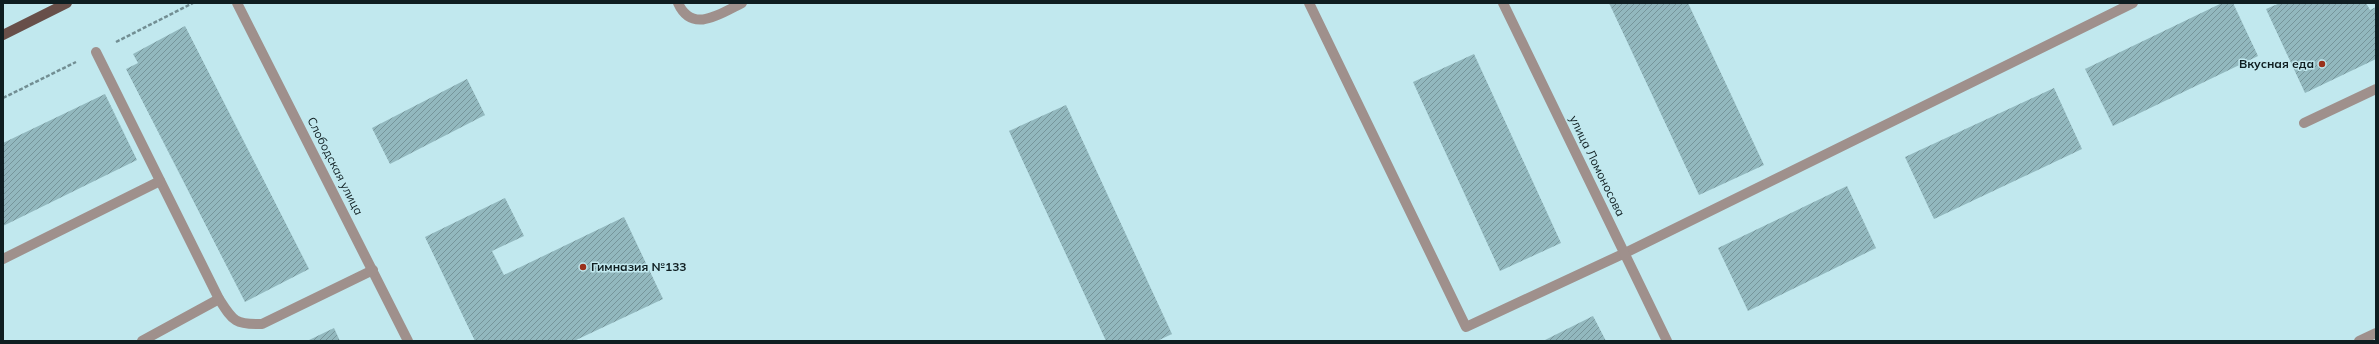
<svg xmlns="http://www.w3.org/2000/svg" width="2379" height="344" font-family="Mulish,sans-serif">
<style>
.building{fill:url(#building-hatch)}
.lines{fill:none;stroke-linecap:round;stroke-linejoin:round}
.path{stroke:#728e93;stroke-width:2.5;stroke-dasharray:4 2;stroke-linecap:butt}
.minor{stroke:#9f908c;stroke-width:10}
.major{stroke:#684f49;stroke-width:10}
.poi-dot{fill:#9a311c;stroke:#c1e8ee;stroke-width:1.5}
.labels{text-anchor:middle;stroke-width:3;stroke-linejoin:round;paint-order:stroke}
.poi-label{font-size:12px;font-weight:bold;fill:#0f1e21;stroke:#c1e8ee;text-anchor:end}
.street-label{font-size:12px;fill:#0f1e21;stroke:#c1e8ee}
</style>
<defs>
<pattern id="building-hatch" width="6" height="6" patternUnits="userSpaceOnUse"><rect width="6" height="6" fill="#92b8be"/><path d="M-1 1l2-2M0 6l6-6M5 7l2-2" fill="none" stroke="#76959a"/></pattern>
</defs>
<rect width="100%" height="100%" fill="#c1e8ee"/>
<g class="building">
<path d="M1609,3H1688L1764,165L1699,195Z"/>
<path d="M2222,3H2233L2258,56L2113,126L2085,69Z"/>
<path d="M2280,3H2366L2370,10L2376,7V59L2305,93L2266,9Z"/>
<path d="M185,26L309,269L245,302L126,69L138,63L133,54Z"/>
<path d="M1474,54L1561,243L1500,271L1413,82Z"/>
<path d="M467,79L485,115L390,164L372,128Z"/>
<path d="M2054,88L2082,149L1934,219L1905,157Z"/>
<path d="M105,94L137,160L3,226V143Z"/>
<path d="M1066,105L1172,334L1157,341H1106L1009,131Z"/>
<path d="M1847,186L1876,248L1748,311L1718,248Z"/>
<path d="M505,198L524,236L492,251L504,275L624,217L663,299L574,341H475L425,237Z"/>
<path d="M1593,316L1606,341H1543Z"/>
<path d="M334,328L340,341H307Z"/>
</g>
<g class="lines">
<g class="path">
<path d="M116,42L193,3"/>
<path d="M3,98L76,62"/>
</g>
<g class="minor">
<path d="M237,3L408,341"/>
<path d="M678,3C692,34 720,14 742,3"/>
<path d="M1309,3L1466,327L1625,253L2133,3"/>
<path d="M1503,3L1667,341"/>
<path d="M96,52L219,299"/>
<path d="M2304,123L2376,89"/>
<path d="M3,259L160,181"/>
<path d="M142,341L219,299C233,321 235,325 262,324L373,270"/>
<path d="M2359,341L2376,333"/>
</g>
<path class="major" d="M3,35L67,3"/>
</g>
<g class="poi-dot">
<circle cx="2322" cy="64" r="4"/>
<circle cx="583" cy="267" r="4"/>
</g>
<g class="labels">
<g class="poi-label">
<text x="2314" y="68">Вкусная еда</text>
<text x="591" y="271" text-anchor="start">Гимназия №133</text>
</g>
<g class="street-label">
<text transform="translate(335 166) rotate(63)" y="4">Слободская улица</text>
<text transform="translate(1597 166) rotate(64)" y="4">улица Ломоносова</text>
</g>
</g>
<rect width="2379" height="344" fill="none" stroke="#0f1e21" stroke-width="8"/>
</svg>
